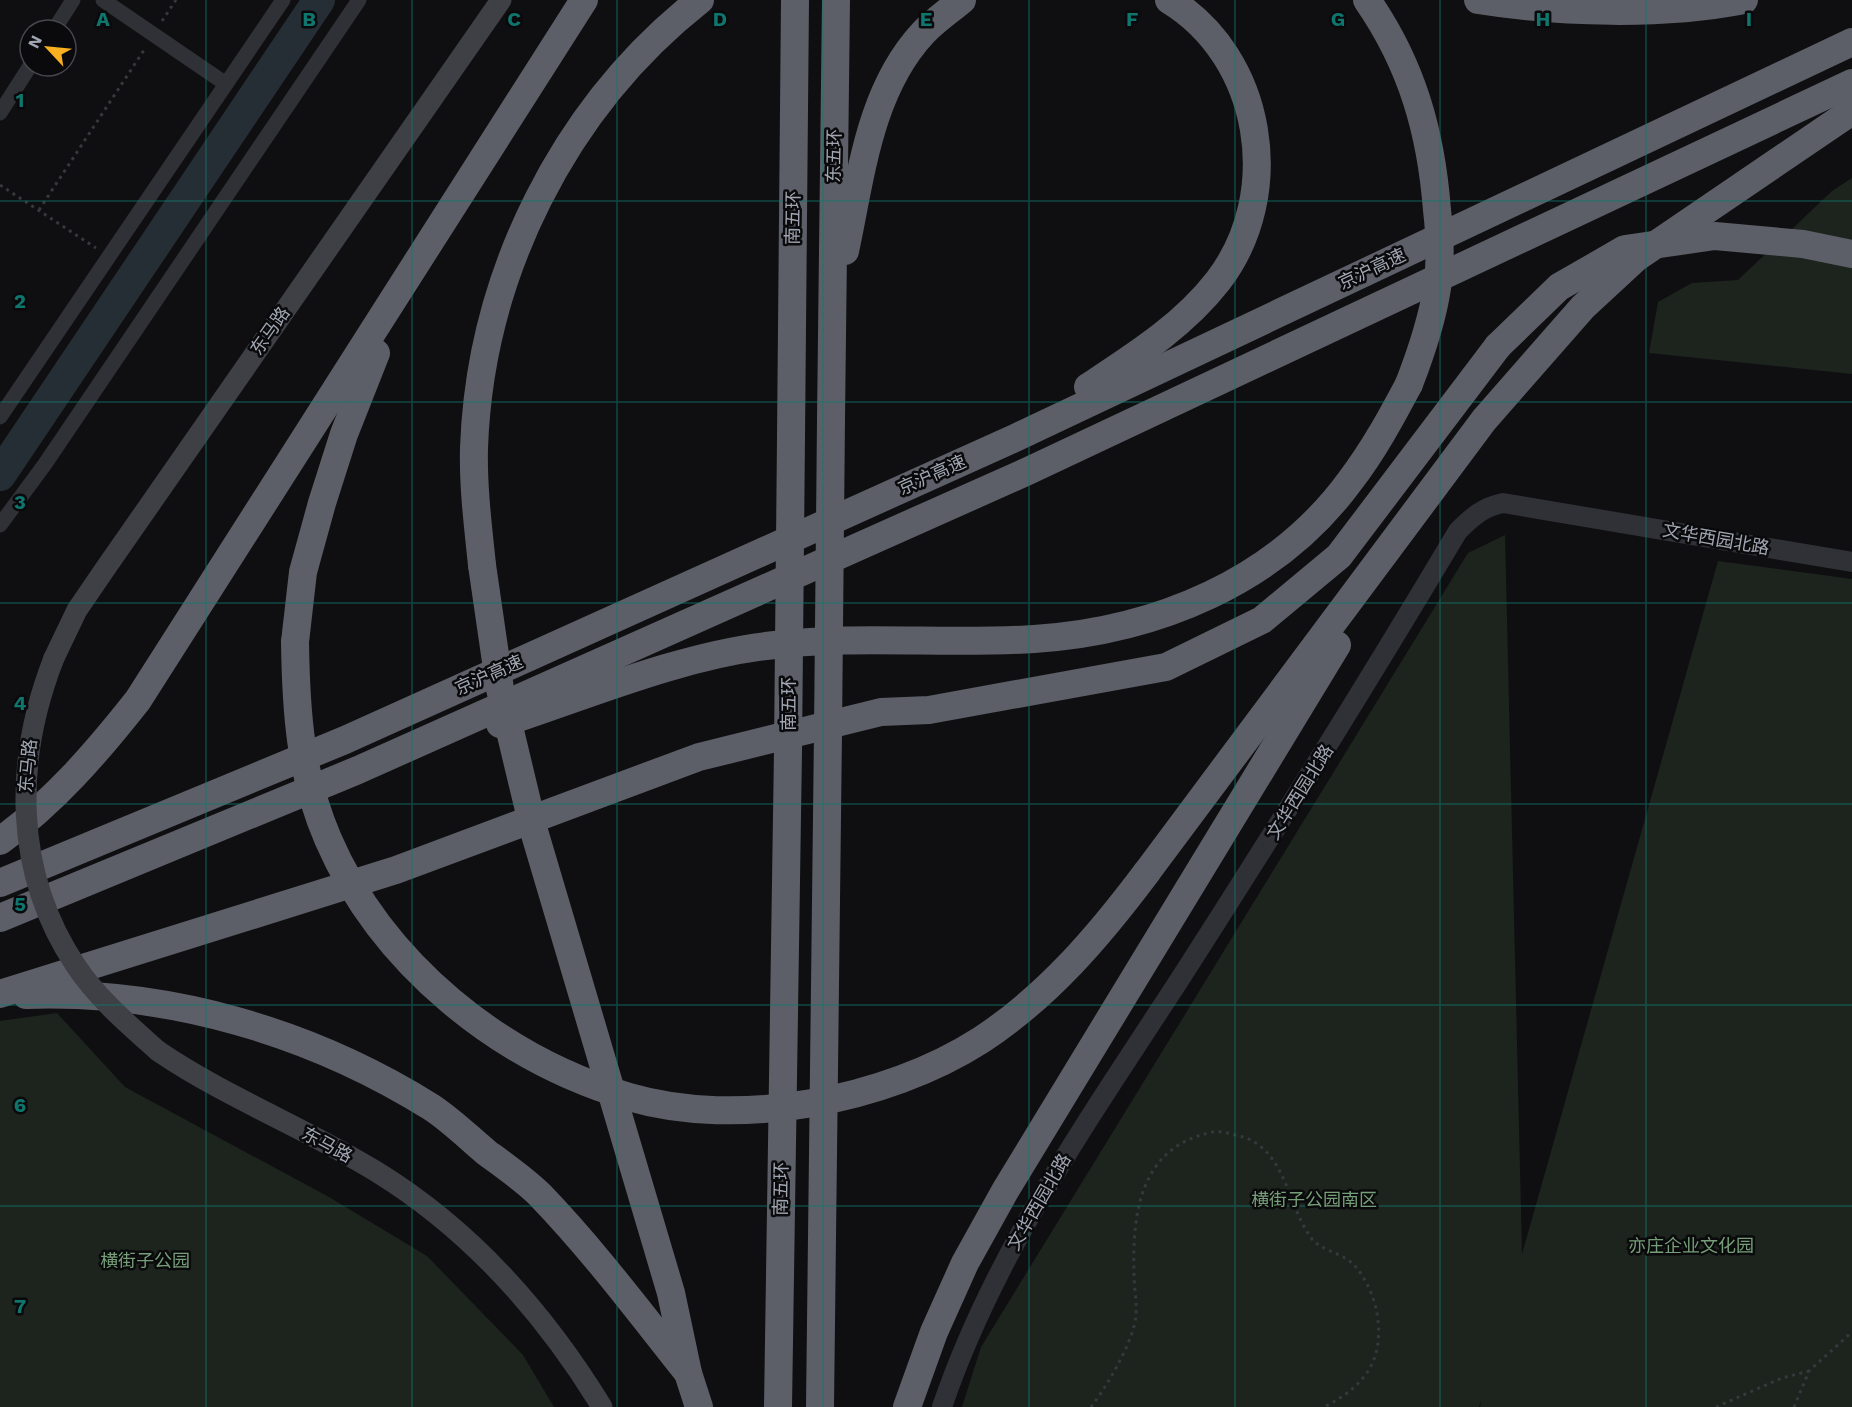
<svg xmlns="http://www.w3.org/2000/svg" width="1852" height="1407" font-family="'Work Sans','Noto Sans SC',sans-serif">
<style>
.green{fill:#1c241d}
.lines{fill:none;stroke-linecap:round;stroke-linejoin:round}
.river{stroke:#262e35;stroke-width:32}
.path{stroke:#36383d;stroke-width:3;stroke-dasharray:3 4.5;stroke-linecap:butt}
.minor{stroke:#303136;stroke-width:15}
.tertiary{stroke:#303136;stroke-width:20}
.secondary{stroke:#3e4046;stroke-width:21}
.motorway{stroke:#5c5f67;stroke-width:28}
.secondary-bridge{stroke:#3e4046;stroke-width:21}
.motorway-bridge{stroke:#5c5f67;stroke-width:28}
.grid{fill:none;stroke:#0f766e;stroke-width:1.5;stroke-opacity:0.55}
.labels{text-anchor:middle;stroke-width:5;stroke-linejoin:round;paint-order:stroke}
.street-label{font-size:18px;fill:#a0a6b2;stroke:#0a0a0c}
.park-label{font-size:18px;fill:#769e78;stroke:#0a0a0c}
.grid-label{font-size:20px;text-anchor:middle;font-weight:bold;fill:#0f766e;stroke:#0a0a0c;stroke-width:5;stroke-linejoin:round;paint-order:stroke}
</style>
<rect width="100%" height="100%" fill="#0f0f11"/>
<g class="green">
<path d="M1852,178V374L1649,353L1658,302L1692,283L1738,280L1832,191Z"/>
<path d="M1505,535L1522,1254L1718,561L1852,579V1407H1480L1481,1401L1479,1407H962L981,1347L1468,553Z"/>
<path d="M57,1013L125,1087L329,1197L427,1256L523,1355L554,1407H0V1021Z"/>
</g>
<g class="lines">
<path class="river" d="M0,475L319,0"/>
<g class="path">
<path d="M162,21L176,0"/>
<path d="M0,185L96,248"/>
<path d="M39,210L146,47"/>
<path d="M1091,1407C1107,1386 1134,1341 1136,1315C1137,1301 1134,1287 1134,1274C1132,1211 1141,1146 1213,1132C1220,1131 1228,1133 1235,1135C1286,1144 1286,1205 1312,1239C1322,1251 1343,1253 1354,1265C1378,1291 1389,1343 1366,1374C1355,1389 1340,1399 1324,1407"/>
<path d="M1716,1407L1782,1378L1809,1371"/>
<path d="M1794,1407L1809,1371L1852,1332"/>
</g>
<g class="minor">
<path d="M103,0L226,84"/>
<path d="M54,30L73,0"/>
<path d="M0,113L30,66"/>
<path d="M0,417L283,0"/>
<path d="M0,525L45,464L359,0"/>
</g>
<path class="tertiary" d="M942,1407C995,1251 1091,1116 1180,979C1275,831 1368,682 1458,531C1472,517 1483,507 1503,503L1852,562"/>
<g class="secondary">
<path d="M54,658L77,610L105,569L501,0"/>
<path d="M158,1051C227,1098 306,1128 377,1172C471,1230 545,1314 602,1407"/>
</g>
<g class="motorway">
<path d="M1478,0C1560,13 1663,16 1744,0"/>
<path d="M845,251C861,177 869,91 923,33C934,21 949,11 962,0"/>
<path d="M1088,387C1135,356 1183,326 1218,281C1285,194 1263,57 1169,0"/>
<path d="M831,419L836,0"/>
<path d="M791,437L795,0"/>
<path d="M482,565C478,526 473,487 474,448C480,275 564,107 700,0"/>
<path d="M295,642L303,572L322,503L344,434L376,353"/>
<path d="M500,724C586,696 677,657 766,646C856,634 944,645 1034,639C1156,631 1276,582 1350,481C1373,451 1391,418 1409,384"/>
<path d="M534,831L671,1293L688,1373L699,1407"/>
<path d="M0,841C54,802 97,752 138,700L584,0"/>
<path d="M1147,872L1484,420L1583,307L1636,258L1852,111"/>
<path d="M0,883L345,740L1015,438L1852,42"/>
<path d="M0,918L358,770L1028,471L1852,83"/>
<path d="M0,994L396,870L699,757L881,712L929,710L1166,667L1262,620L1339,556L1498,346"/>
<path d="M26,995C168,990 311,1032 431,1107C451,1120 469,1138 487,1153C505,1166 525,1180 540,1195C594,1251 640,1313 688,1373"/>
<path d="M778,1407L788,750"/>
<path d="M820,1407L828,732"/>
<path d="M907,1407L934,1332L965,1263L1005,1191L1337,645"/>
</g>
<path class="secondary-bridge" d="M54,658C14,760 13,872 76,966C98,999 129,1025 158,1051"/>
<g class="motorway-bridge">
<path d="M1367,0C1412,65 1431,132 1437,210C1440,235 1441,263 1437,288C1432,321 1421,353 1409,384"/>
<path d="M1498,346L1559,287L1625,249L1715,236L1803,244L1852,254"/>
<path d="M482,565L500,689L534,831"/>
<path d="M295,642C296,712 300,774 328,839C382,964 500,1059 629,1097C738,1129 886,1101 981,1040C1048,996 1099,936 1147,872"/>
<path d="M828,732L831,419"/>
<path d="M788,750L791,437"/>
</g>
</g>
<path class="grid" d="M206,0V1407M412,0V1407M617,0V1407M823,0V1407M1029,0V1407M1235,0V1407M1440,0V1407M1646,0V1407M0,201H1852M0,402H1852M0,603H1852M0,804H1852M0,1005H1852M0,1206H1852"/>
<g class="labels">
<g class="street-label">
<text transform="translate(834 156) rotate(-89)" y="6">东五环</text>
<text transform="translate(793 218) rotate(-89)" y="6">南五环</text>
<text transform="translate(1372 269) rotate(-25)" y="6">京沪高速</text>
<text transform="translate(270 331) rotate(-55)" y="6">东马路</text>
<text transform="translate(932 475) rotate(-24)" y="6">京沪高速</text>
<text transform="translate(1716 539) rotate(10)" y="6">文华西园北路</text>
<text transform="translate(489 675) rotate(-24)" y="6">京沪高速</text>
<text transform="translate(789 704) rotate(-90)" y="6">南五环</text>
<text transform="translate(28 766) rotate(-85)" y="6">东马路</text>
<text transform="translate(1300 792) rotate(-58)" y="6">文华西园北路</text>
<text transform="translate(327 1145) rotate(28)" y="6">东马路</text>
<text transform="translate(781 1189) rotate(-89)" y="6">南五环</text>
<text transform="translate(1039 1202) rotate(-60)" y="6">文华西园北路</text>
</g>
<g class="park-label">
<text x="1314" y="1206">横街子公园南区</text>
<text x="1691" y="1252">亦庄企业文化园</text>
<text x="145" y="1267">横街子公园</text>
</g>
</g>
<g class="grid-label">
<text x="103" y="26">A</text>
<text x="309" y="26">B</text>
<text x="514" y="26">C</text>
<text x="720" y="26">D</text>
<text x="926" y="26">E</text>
<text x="1132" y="26">F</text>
<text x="1338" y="26">G</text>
<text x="1543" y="26">H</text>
<text x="1749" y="26">I</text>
<text x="20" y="107">1</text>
<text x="20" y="308">2</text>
<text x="20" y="509">3</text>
<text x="20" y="710">4</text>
<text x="20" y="911">5</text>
<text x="20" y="1112">6</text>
<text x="20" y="1313">7</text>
</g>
<g transform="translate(48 48) rotate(296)"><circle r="28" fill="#0a0a0c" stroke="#46484e" stroke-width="1.5"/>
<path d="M0-4.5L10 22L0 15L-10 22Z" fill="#f8af20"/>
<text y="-9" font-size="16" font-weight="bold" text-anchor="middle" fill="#a0a6b2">N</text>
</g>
</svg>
